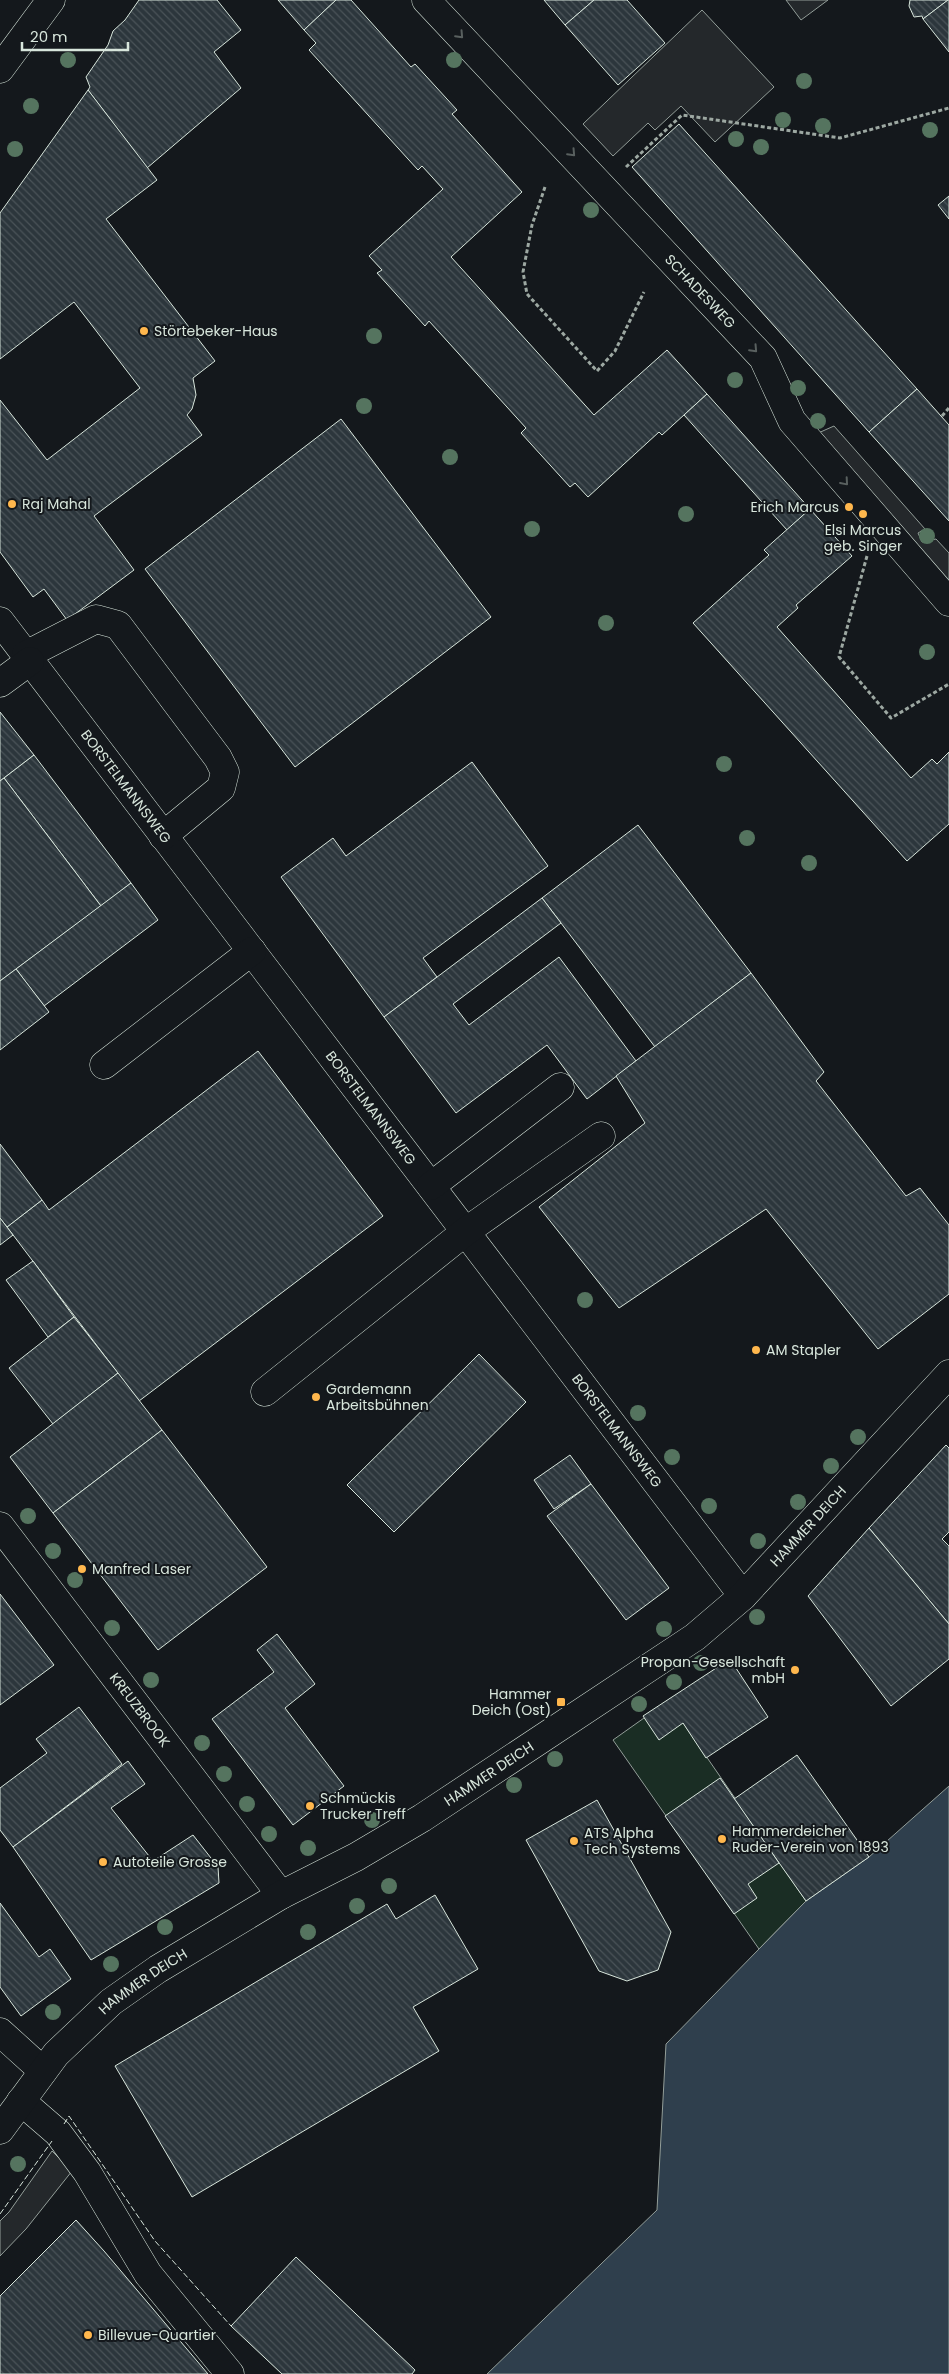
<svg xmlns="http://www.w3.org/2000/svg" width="949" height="2374" font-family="Poppins,sans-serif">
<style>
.pitch{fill:#1a2d24;stroke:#939e99}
.parking{fill:#24282b;stroke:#939e99}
.water{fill:#2f3f4d;stroke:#939e99}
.building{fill:url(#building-back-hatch);stroke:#d8e6dc}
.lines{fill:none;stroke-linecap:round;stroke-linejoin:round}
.minor-casing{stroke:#d8e6dc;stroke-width:29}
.path{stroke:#9da8a2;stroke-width:3;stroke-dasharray:4 2.5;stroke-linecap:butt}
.minor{stroke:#14181c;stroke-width:28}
.fence{stroke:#d8e6dc;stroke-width:1;stroke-dasharray:6 2.5;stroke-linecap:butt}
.tree{fill:#55745f}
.oneway{stroke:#59605f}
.poi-dot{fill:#ffb74d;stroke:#14181c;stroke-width:2}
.labels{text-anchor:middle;stroke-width:4;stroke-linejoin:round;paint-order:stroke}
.street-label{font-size:14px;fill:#d8e6dc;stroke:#14181c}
.poi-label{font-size:14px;fill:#d8e6dc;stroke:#14181c;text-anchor:start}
</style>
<defs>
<pattern id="building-back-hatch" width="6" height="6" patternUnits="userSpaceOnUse" patternTransform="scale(1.25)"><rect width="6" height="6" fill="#2c363c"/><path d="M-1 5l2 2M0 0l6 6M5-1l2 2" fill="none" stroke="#4a5358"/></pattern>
</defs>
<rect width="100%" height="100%" fill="#14181c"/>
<path class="pitch" d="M668,1701L806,1901L759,1949L613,1740Z"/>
<g class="parking">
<path d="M786,0H828L801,20Z"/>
<path d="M702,10L774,87L715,142L681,106L655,130L648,123L613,156L583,124Z"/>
<path d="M834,426L925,529L918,533L922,542L936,539L949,553V587L816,434Z"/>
<path d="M52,2151L72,2171L26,2229L0,2256V2221L9,2212Z"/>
</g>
<path class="water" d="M949,1786V2374H487L657,2210L666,2044L806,1901L869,1857Z"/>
<g class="building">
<path d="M139,0H217L241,30L214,52L241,88L147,168L88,90L90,87L86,77L108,45L113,31L125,20Z"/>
<path d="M278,0H336L304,30Z"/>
<path d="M336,0H351L411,67L415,64L457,110L452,114L522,192L451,257L594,415L667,350L707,394L662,435L659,432L588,497L575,483L570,487L521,433L526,428L429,321L425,326L377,273L382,270L369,256L443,189L422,166L418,170L309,50L316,43L304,30Z"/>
<path d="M544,0H594L565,25Z"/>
<path d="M594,0H627L665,43L618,85L565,25Z"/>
<path d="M910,0H948L923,19L922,16L914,17L909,6Z"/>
<path d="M948,0H949V52L923,19Z"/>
<path d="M88,90L157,180L106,219L215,361L193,378L196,395L192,409L187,415L202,435L94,516L134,570L67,620L44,589L33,597L0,552V400L47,460L140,388L74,302L0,359V213Z"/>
<path d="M679,124L917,389L869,432L632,167Z"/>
<path d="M949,196V219L938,205Z"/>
<path d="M917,389L949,425V521L869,432Z"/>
<path d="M707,394L810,509L787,530L684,415Z"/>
<path d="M341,419L491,617L295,767L145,569Z"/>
<path d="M810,509L852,556L796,605L798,608L777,627L911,778L932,759L937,764L949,752V824L907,861L693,623L769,555L764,550Z"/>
<path d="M0,712L34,755L0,781Z"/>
<path d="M34,755L131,883L101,906L4,778Z"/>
<path d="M472,762L548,866L423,958L437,977L384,1017L281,877L333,838L346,856Z"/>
<path d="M4,778L101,906L0,981V781Z"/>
<path d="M638,825L751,973L655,1047L542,898Z"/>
<path d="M131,883L158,920L44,1006L16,969Z"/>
<path d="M542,898L561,923L453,1004L469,1025L559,957L636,1061L587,1099L547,1045L456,1113L384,1017Z"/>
<path d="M16,969L49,1012L0,1050V981Z"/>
<path d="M751,973L824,1072L816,1081L906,1196L920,1188L949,1225V1294L878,1349L766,1209L619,1308L539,1207L645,1123L616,1076Z"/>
<path d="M258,1051L383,1216L139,1401L7,1227L42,1200L49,1210Z"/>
<path d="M0,1144L42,1200L7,1227L0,1218Z"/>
<path d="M0,1218L13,1235L0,1245Z"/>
<path d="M33,1261L74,1317L48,1337L6,1280Z"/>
<path d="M74,1317L118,1373L53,1424L9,1368Z"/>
<path d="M479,1354L526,1402L394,1532L347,1485Z"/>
<path d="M118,1373L162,1430L53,1513L10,1457Z"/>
<path d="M162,1430L267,1567L158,1650L53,1513Z"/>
<path d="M946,1445L949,1448V1532L942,1539L949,1546V1624L869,1528Z"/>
<path d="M570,1455L591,1484L554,1509L534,1480Z"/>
<path d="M591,1484L669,1588L626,1620L547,1516Z"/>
<path d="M869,1528L949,1624V1659L891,1706L808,1596Z"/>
<path d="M0,1594L54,1665L0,1705Z"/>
<path d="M277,1634L315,1684L285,1708L344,1786L293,1825L212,1719L274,1672L257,1650Z"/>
<path d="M730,1659L768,1717L706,1758L683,1723L659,1740L643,1716Z"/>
<path d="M79,1707L122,1764L13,1847L0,1830V1788L47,1753L36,1739Z"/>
<path d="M797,1755L869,1857L806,1901L734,1799Z"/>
<path d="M128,1761L145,1784L111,1808L153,1861L193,1835L218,1867L219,1883L91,1960L13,1847Z"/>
<path d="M720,1778L779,1863L748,1884L757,1898L734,1914L665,1816Z"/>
<path d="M597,1800L671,1932L658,1970L627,1981L599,1971L526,1840Z"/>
<path d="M435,1895L478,1969L413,2007L439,2051L192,2197L115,2066L387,1904L396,1919Z"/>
<path d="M0,1903L39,1957L50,1949L71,1979L21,2016L0,1987Z"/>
<path d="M76,2220L104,2251L208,2374H0V2296Z"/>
<path d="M296,2257L415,2370L412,2374H282L231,2326Z"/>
</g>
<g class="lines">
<defs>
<g id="minor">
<path id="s1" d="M426,0L763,358L792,421L949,602"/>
<path d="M0,69L51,0"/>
<path id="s2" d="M0,621L743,1596"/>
<path d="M26,655L96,619L118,625L218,758L225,772L221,788L163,836"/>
<path d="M0,683L30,661"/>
<path d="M104,1065L252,951"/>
<path d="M431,1186L560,1087"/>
<path d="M265,1392L465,1232L601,1136"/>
<path id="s3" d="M0,1526L281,1895"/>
<path d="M0,2032L43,2071"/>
<path d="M21,2101L58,2133L87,2172L148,2274L230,2374"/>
<path id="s4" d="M0,2130L56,2054L111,2002L158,1969L281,1895L356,1857L422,1818L695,1637L743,1596L949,1374"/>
</g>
</defs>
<use href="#minor" class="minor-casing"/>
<g class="path">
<path d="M626,167L682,115L840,138L949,108"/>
<path d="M545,187L532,225L523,272L527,294L597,371L615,351L644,292"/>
<path d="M942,416L949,408"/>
<path d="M867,556L839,657L891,718L949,684"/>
</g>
<use href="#minor" class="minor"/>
<g class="fence">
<path d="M64,2124L69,2116L155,2241L231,2326"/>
<path d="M0,2214L52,2141"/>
</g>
</g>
<g class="tree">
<circle cx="68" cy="60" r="8"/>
<circle cx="454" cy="60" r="8"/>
<circle cx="804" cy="81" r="8"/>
<circle cx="31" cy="106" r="8"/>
<circle cx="783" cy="120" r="8"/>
<circle cx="823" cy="126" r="8"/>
<circle cx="930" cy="130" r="8"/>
<circle cx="736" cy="139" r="8"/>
<circle cx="761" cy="147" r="8"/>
<circle cx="15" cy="149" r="8"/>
<circle cx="591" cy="210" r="8"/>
<circle cx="374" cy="336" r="8"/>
<circle cx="735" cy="380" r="8"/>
<circle cx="798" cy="388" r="8"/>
<circle cx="364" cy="406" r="8"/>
<circle cx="818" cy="421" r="8"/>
<circle cx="450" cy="457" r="8"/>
<circle cx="686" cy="514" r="8"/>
<circle cx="532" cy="529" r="8"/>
<circle cx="927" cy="536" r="8"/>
<circle cx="606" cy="623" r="8"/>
<circle cx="927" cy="652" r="8"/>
<circle cx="724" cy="764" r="8"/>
<circle cx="747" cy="838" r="8"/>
<circle cx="809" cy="863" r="8"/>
<circle cx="585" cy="1300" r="8"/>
<circle cx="638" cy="1413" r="8"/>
<circle cx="858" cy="1437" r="8"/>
<circle cx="672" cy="1457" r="8"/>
<circle cx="831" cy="1466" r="8"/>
<circle cx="798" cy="1502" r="8"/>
<circle cx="709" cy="1506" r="8"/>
<circle cx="28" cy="1516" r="8"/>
<circle cx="758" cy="1541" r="8"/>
<circle cx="53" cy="1551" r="8"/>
<circle cx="75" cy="1580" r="8"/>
<circle cx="757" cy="1617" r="8"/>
<circle cx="112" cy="1628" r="8"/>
<circle cx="664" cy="1629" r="8"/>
<circle cx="701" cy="1663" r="8"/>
<circle cx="151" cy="1680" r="8"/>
<circle cx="674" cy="1682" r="8"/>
<circle cx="639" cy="1704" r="8"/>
<circle cx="202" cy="1743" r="8"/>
<circle cx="555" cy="1759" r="8"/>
<circle cx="224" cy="1774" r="8"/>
<circle cx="514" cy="1785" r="8"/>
<circle cx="247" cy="1804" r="8"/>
<circle cx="372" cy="1820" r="8"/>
<circle cx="269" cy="1834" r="8"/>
<circle cx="308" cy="1848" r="8"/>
<circle cx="389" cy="1886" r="8"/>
<circle cx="357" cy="1906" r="8"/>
<circle cx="165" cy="1927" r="8"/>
<circle cx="308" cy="1932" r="8"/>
<circle cx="111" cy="1964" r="8"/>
<circle cx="53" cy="2012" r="8"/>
<circle cx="18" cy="2164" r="8"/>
</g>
<defs><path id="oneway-chevron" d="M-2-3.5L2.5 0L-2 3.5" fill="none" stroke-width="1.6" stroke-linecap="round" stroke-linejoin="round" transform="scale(1.25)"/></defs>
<g class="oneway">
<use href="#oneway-chevron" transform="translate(460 35) rotate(47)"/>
<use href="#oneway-chevron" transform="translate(572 153) rotate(47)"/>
<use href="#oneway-chevron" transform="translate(754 349) rotate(47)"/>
<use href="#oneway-chevron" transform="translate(845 482) rotate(49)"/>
</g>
<g class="poi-dot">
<circle cx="144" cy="331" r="5"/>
<circle cx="12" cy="504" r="5"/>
<circle cx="849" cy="507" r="5"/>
<circle cx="863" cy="514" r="5"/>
<circle cx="756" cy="1350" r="5"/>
<circle cx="316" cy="1397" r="5"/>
<circle cx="82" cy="1569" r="5"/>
<circle cx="795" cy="1670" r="5"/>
<rect x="556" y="1697" width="10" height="10" rx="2.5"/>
<circle cx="310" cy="1806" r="5"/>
<circle cx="722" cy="1839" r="5"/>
<circle cx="574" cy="1841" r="5"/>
<circle cx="103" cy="1862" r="5"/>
<circle cx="88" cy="2335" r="5"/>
</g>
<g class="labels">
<g class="street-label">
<text dy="5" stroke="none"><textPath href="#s1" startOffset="400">SCHADESWEG</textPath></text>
<text dy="5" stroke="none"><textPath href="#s2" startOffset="208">BORSTELMANNSWEG</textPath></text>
<text dy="5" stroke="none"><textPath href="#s2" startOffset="612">BORSTELMANNSWEG</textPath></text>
<text dy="5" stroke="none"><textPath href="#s2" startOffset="1018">BORSTELMANNSWEG</textPath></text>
<text dy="5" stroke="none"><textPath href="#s4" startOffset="1018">HAMMER DEICH</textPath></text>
<text dy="5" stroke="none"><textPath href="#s3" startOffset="231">KREUZBROOK</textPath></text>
<text dy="5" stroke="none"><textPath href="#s4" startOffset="612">HAMMER DEICH</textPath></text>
<text dy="5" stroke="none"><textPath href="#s4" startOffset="208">HAMMER DEICH</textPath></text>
</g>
<g class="poi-label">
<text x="154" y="336">Störtebeker-Haus</text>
<text x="22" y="509">Raj Mahal</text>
<text x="839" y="512" text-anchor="end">Erich Marcus</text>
<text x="863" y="535" text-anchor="middle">Elsi Marcus<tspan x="863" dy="16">geb. Singer</tspan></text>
<text x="766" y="1355">AM Stapler</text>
<text x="326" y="1394">Gardemann<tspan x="326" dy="16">Arbeitsbühnen</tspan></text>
<text x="92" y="1574">Manfred Laser</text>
<text x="785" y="1667" text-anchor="end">Propan-Gesellschaft<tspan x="785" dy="16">mbH</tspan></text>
<text x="551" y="1699" text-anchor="end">Hammer<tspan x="551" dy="16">Deich (Ost)</tspan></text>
<text x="320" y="1803">Schmückis<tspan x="320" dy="16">Trucker Treff</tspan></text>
<text x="732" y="1836">Hammerdeicher<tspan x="732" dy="16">Ruder-Verein von 1893</tspan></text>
<text x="584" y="1838">ATS Alpha<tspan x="584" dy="16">Tech Systems</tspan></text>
<text x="113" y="1867">Autoteile Grosse</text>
<text x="98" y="2340">Billevue-Quartier</text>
</g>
</g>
<path d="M22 42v8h106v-8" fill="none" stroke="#d8e6dc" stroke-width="2.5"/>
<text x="30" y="42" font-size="15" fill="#d8e6dc" stroke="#14181c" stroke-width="4" paint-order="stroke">20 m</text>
</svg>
